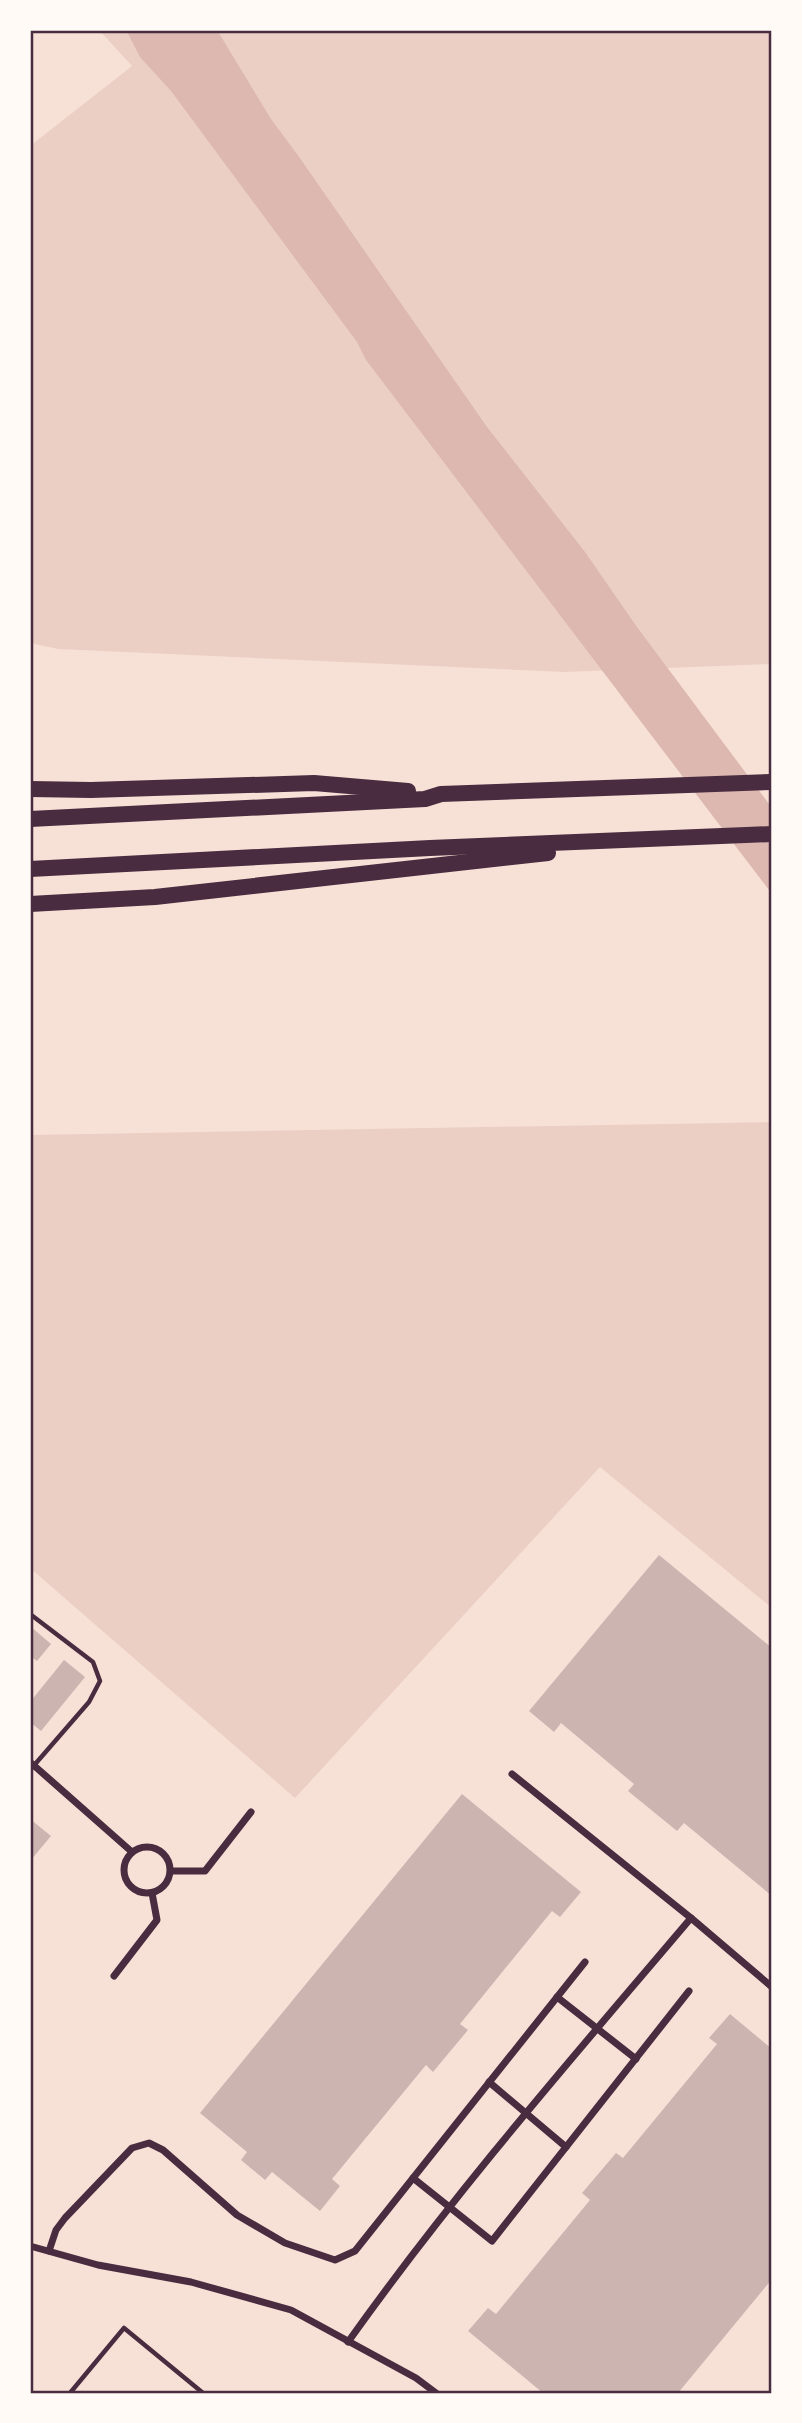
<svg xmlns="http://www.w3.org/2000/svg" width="802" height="2423" font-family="'IBM Plex Serif',serif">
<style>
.green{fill:#ebcfc5}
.water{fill:#dcb8b0}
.building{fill:#ccb4b1}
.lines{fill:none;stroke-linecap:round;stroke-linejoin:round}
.service{stroke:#4a2c40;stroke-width:4.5}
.minor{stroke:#4a2c40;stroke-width:7}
.motorway{stroke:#4a2c40;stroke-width:16}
.neatline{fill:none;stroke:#4a2c40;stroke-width:2.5}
</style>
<rect width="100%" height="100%" fill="#f7e1d7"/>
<g class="green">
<path d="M99,30H772V664L564,672L58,649L30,643V146L132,66Z"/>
<path d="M772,1122V1608L600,1467L295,1798L30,1568V1135Z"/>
</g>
<path class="water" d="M126,30H217L271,119L297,154L487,427L585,552L637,627L772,808V894L366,360L357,342L171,91L140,57Z"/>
<g class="building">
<path d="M659,1555L772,1648V1896L684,1823L677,1831L628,1791L634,1784L561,1723L554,1732L529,1711Z"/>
<path d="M30,1626L51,1644L37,1661L30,1656Z"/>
<path d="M64,1660L85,1677L41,1731L30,1722V1702Z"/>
<path d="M462,1794L581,1892L560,1917L552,1911L460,2024L468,2030L433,2072L426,2065L332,2179L340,2186L320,2211L272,2172L265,2180L241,2160L247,2152L200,2113Z"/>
<path d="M30,1819L51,1836L30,1861Z"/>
<path d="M730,2014L772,2049V2279L678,2393H543L468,2331L488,2308L496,2314L590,2200L582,2193L616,2153L623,2158L717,2044L709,2038Z"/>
</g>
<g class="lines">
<g class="service">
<path d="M30,1614L93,1662L100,1681L89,1702L30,1770"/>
<path d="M70,2393L124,2328L203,2393"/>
</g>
<g class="minor">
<path d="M30,1762L132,1852"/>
<path d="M512,1774L691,1918L772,1987"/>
<circle cx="147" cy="1870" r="23"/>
<path d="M171,1871H205L251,1812"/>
<path d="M114,1976L157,1920L152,1893"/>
<path d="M557,1997L636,2059"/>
<path d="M489,2082L566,2147"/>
<path d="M413,2178L492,2241L689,1991"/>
<path d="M30,2246L98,2265L191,2282L291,2310L416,2378L436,2393"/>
<path d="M49,2251L56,2230L65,2218L132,2148L149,2143L163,2150L237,2215L285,2243L335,2260L355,2251L585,1962"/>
<path d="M348,2342C454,2193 574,2056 691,1918"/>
</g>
<g class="motorway">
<path d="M30,789L91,790L314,783L408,791"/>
<path d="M30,819L425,799L441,794L772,782"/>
<path d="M30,869L430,848L772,834"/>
<path d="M30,904L155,897L548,853"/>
</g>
</g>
<rect width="802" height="2423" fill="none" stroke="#fffaf5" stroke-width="63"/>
<rect x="32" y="32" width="738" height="2360" class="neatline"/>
</svg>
